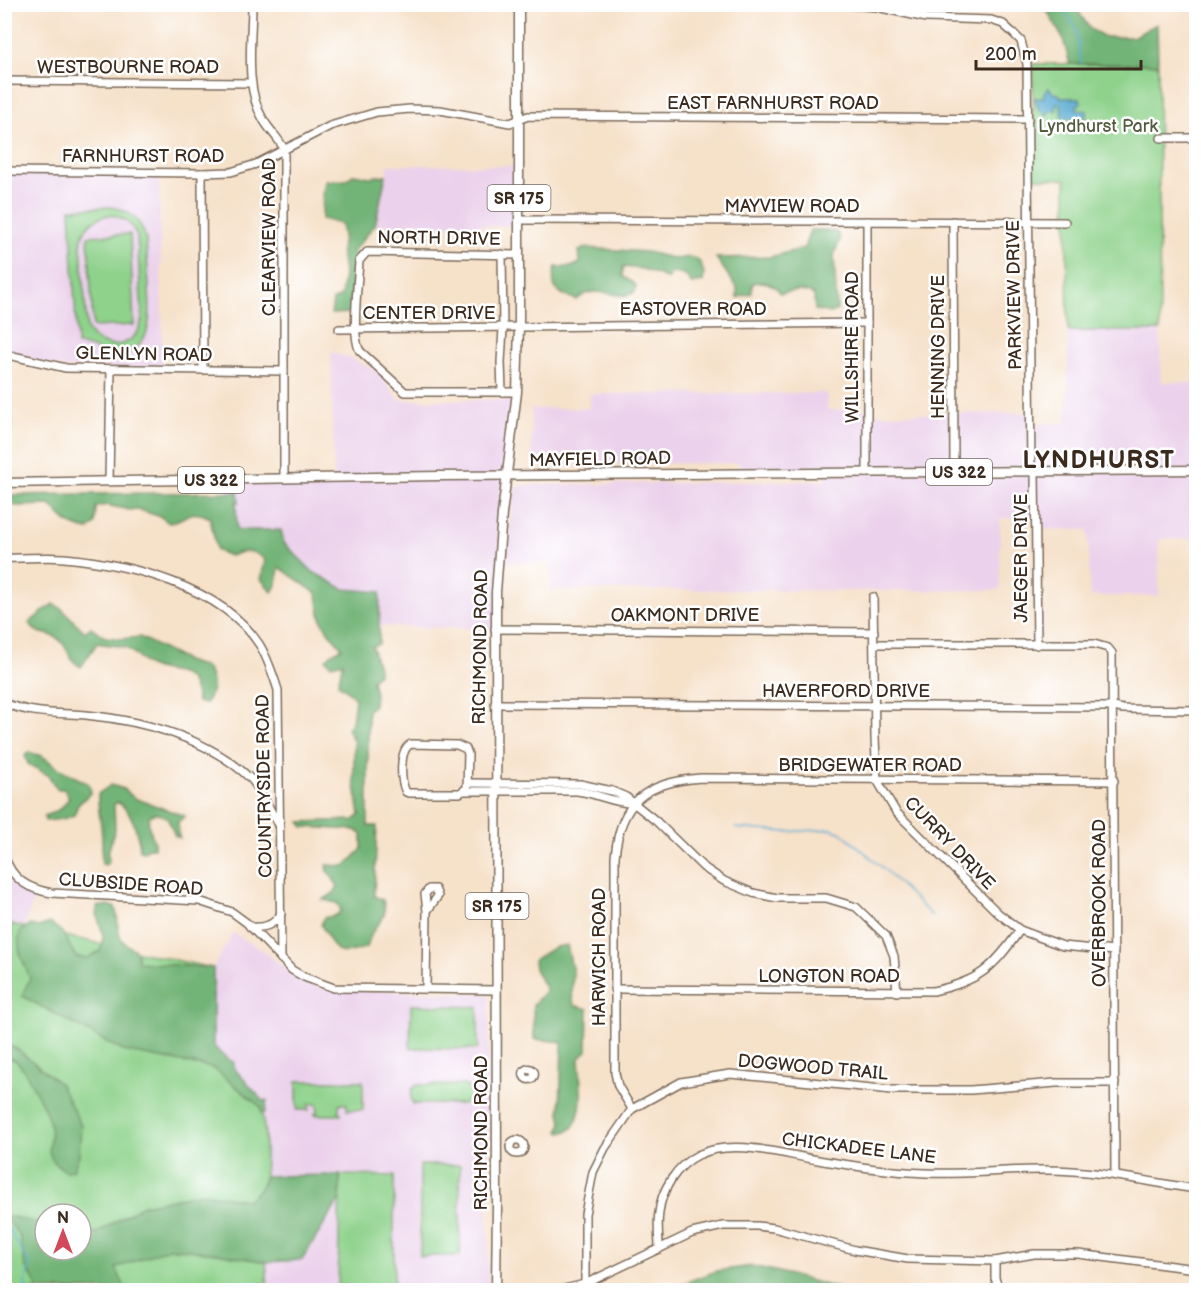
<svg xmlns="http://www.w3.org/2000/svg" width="1201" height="1295" font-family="'Balsamiq Sans',sans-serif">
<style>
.built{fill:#ebd1eb}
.green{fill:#8ed28b;stroke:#647e54;stroke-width:1.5;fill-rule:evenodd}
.forest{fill:#72b477;stroke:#566f4a;stroke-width:1.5}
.water{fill:#57aad2;stroke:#496a78;stroke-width:1.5}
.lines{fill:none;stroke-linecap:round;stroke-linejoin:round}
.stream{stroke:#57aad2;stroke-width:1.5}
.minor-casing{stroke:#7c6a5a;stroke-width:10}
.major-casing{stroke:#7c6a5a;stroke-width:11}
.minor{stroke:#fff;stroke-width:7}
.major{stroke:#fff;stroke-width:8}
.labels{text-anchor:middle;stroke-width:5;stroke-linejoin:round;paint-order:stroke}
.shield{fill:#fff;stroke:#766a62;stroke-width:1.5}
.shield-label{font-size:16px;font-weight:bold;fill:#3b2a1e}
.street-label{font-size:18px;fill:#3b2a1e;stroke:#fff}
.park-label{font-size:18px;fill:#545c3f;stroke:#fff}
.district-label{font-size:24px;font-weight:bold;letter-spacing:1.5px;fill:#3b2a1e;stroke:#fff}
</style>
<rect width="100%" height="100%" fill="#fff"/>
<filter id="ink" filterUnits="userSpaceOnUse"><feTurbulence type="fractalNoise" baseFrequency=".0167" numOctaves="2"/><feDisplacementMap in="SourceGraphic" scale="12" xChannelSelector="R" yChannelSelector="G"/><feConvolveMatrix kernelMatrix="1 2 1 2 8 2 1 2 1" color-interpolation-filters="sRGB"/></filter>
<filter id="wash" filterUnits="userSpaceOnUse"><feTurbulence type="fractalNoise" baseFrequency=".008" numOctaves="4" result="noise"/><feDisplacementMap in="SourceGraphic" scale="24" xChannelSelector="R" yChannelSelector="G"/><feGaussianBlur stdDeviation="1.35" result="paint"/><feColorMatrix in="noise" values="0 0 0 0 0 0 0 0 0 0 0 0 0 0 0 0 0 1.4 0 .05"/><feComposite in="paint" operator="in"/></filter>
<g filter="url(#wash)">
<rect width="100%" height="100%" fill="#f6e1c9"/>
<g class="built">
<path d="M389,165L519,166V226L375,225Z"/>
<path d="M4,171L159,173L163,370L66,368L5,354Z"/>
<path d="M1068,331H1160L1161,382L1196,383V539H1159V596H1090L1088,530L1037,529L1036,518H1000V590L828,591V575L827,590H550V563H505L513,495L515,489L521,485L826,481V473L741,474L740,463L532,464L531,409L590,408V394L827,393V410H867V414L1030,413L1031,424L1067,423Z"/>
<path d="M331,352L351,358L376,371L400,400H516L495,629L368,626L367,592L344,589L227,539L226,480L334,478Z"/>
<path d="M4,866L14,882L36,894L24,927L40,955L5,993Z"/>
<path d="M233,933L261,949L305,983L326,989L489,994L488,1290H268L266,1262L302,1260L340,1175L265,1176V1134L261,1107L213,1068V968Z"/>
</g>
<g class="green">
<path d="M1033,64H1158L1160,331H1068L1066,179L1033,178Z"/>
<path d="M109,207C129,208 142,221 146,240C147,255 148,271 149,287C150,314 155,350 117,354C99,356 94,344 77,345L70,209ZM110,215C124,217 133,224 137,237L142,316C141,348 101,356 87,328L81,245C82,228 93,217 110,215Z"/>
<path d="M130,234L134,325L93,327L88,236Z"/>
<path d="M5,923L213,968V1068L261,1107L265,1134V1176L260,1189L208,1233L170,1248L217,1253L266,1262L268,1290H126L115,1268L61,1290H5ZM45,1214H81V1250H45Z"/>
<path d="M411,1005L478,1007V1049L410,1048Z"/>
<path d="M297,1081H363V1110H347V1104H339V1112L341,1113V1115H315V1113L318,1112L317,1104H309V1110H297Z"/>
<path d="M417,1085H464L469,1088L472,1097L468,1102L462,1104H413L411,1099L412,1089Z"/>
<rect x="420" y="1165" width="40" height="91"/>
<path d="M340,1175L394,1176V1285L398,1290H338Z"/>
</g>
<g class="forest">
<path d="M1044,5H1074L1090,29L1105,37H1133L1157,24L1158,64H1070L1063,39Z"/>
<path d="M354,174L370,177L386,175L375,225L354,250L351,313L331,314L333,300L341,297L344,274L341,250L343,236L341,224L322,219L323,193L325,181L346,180Z"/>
<path d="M810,230H827L838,233L840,239L834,255L837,310L831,313L815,310L814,295C801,288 792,292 780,293C776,284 761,279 752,284V293L737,298V288L716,258L770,257L804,248Z"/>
<path d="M586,248L647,252L676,259L689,257L697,259L701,264L704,273L703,282L691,284L686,275L671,273L669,279L643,269L623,267V276L636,285L635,292C617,303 597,281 577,300C558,293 548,290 556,267H571L580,263L579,251Z"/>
<path d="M238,492L239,502H236L237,530H281L284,543L313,572L344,589L380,592L379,640V644L372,646L379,672L372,680L375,694L374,705L368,710V826H377L374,896L383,900C386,917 385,915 375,928C371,933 369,941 367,947C334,959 338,952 321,925L324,918L337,915L341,910L337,903L323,900L334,893L338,886L327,870V865L345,866L362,849V834L355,830L304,827L300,822L354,820L360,815L354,780V742L347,728L352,722L355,699L346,689L338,684L343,662L331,665L326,659L332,653L342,648C322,624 321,626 317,594L279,567L277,584L272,592L261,579L265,560C253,549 245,550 230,556L217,551L210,518C189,507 187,519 169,523L161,517L137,509L130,510L106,505L96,507L95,524L88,530C64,524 66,521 50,505L18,506L5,504V495Z"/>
<path d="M53,604L61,608L85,632L91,627L105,637L121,639L140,637L186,661L205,667C215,679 214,692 205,704L197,702C192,662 173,678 149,666C140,661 135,652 126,648C117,645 106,645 97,643L81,667C66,659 69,645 57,638C45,631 38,637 29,623Z"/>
<path d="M28,752L42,756L60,769L89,784L91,792L78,805L74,815L63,819L45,821L44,816C56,812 64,808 69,797L64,789H57L48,775L28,764L25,756Z"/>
<path d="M111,785L124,789L134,798L185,816L178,822V833L180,838L175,836L167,817L156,813L149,816C146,833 156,834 154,848H148L144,852L140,850C138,833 133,811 117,802L114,805L115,829L108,853L109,862L105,865L102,864C100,856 103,848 102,839C102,826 97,805 98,794Z"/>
<path d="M108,905L115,907C122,930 111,938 137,951L138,962L213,968V1045L221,1054L234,1063V1068L263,1101L267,1100L265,1113H261V1107L213,1068L123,1051L22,996L30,978C24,963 14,946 21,930L31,925L38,927L50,923L62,932L76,957L87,958L100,951C108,929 96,926 97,907Z"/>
<path d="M567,945L573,973L572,994L574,1005L588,1009L587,1051L579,1058C580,1079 586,1111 572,1128C569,1132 564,1132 559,1132L562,1122L560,1113L562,1042L534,1039L533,1005L546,990L535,969L534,960L555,947Z"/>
<path d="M4,1043L17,1049L60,1084L81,1125L79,1155L73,1170L65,1171C37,1151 56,1145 49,1121C46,1110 25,1069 17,1062C14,1059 9,1058 5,1057Z"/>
<path d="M340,1175V1199L302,1260L266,1262L217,1253L169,1248L116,1268L126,1290H37L35,1281L25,1266L20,1237L5,1216V1215L45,1225V1250H81V1232L97,1233L143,1205L202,1193L247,1200L260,1189L265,1176Z"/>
<path d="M752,1266L779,1272L844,1290H666L716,1271Z"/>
</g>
<path class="water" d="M1049,88L1053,93L1059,94L1061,98H1080L1081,104L1077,105V110L1087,111L1086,118H1062L1061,104L1057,103L1056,111L1050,110L1047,116C1040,112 1036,106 1035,98H1043L1044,93Z"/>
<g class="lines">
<g class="stream">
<path d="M1060,4L1076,28L1081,64"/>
<path d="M735,828L785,832L831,829L842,833L883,868L932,916"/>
<path d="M4,1221L30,1265L25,1284L27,1290"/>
</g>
</g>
</g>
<g filter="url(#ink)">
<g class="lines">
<defs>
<g id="minor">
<path d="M252,4C252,39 244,88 263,119C269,130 278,137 284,149V479"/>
<path d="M833,4L877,7L926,18L991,20L1003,24L1014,34L1021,41L1027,64L1031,471"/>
<path d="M4,81L251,83"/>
<path d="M1161,138H1196"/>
<path d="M4,171L202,173L231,172L256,164L330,126L377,112L410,109L440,110L510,123L528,116L1028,119"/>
<path d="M202,173L203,370"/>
<path d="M519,220L1065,222"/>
<path d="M953,221L954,472"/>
<path d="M339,329L867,323"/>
<path d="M4,354L66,368L284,371"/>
<path d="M502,392L501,362L503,328L502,254"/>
<path d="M517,392H405L360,351C351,337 358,281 359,261L367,252L519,255"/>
<path d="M4,408L5,483"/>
<path d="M1035,471L1037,645"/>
<path d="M867,473V221"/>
<path d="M109,481L111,369"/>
<path d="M4,558C24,559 44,556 64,558C129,564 221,586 259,644C268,658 273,675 278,690L281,959"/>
<path d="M873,597L875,738L877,780L896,812L998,913L1020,930L1063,946L1114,951"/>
<path d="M495,629L874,632"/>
<path d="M875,644H1094L1108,648L1112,653L1115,1175"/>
<path d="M4,703C31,714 58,713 86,715C144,721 208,738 251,779C261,790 271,813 280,826"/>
<path d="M495,704L1113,707L1123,709L1196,710"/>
<path d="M411,744L457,745L466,749L468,754L467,788L460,793H409L406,792C400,781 399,749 411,744Z"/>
<path d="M468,783L580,784L612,791L626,797L656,821L703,867L724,881L753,893L777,898H826L856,907L886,936L894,956L897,992"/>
<path d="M463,791H577C596,793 613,803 632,803"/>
<path d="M4,855C12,880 28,889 52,893L199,901L232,912L247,923L292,970L304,977L334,988L497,990"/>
<path d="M250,927C264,928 273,926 281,914"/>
<path d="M426,989L427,911L438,896L435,889H429L425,894L427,911"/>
<path d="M614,989L933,991C980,981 993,968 1020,930"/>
<circle cx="529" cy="1074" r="5.5"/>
<path d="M632,1109L618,1086L615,1073V857C620,801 646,782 701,778L1114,781"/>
<circle cx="517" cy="1147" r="7"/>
<path d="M659,1249C659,1237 657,1224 659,1213C661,1190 677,1165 698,1155C732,1138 782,1154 818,1160C854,1166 890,1172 926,1173C967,1175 1008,1169 1048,1170C1098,1170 1147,1182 1196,1189"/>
<path d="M995,1261V1278L999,1290"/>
<path d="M585,1284V1214L593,1172L605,1148L632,1109L681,1082L730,1074L892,1090H971L1056,1083H1115"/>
<path d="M560,1290L585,1284L692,1233L723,1226H757L774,1228L855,1250L908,1259L995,1261L1034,1254H1078L1196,1269"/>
</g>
<g id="major">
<path d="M4,483L439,476L1196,470"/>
<path d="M496,1290L497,1206L496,592L502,514L517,392L519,326V4"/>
</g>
</defs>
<use href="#minor" class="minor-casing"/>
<use href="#major" class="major-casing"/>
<use href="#minor" class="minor"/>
<use href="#major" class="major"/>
</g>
</g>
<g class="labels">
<g class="shield">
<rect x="487.5" y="185" width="63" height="26" rx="4.5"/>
<rect x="926" y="459" width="66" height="26" rx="4.5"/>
<rect x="178" y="467" width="66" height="26" rx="4.5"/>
<rect x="465.5" y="893" width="63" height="26" rx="4.5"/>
</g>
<g class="shield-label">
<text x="519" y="204">SR 175</text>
<text x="959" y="478">US 322</text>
<text x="211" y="486">US 322</text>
<text x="497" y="912">SR 175</text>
</g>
<g class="street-label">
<text x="128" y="73">WESTBOURNE ROAD</text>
<text x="773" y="109">EAST FARNHURST ROAD</text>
<text x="143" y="162">FARNHURST ROAD</text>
<text x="792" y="212">MAYVIEW ROAD</text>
<text transform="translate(269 237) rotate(-90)" y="6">CLEARVIEW ROAD</text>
<text transform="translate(439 238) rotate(1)" y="6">NORTH DRIVE</text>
<text transform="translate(1014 295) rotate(-91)" y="6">PARKVIEW DRIVE</text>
<text x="693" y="315">EASTOVER ROAD</text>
<text x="429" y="319">CENTER DRIVE</text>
<text transform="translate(852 347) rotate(-90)" y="6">WILLSHIRE ROAD</text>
<text transform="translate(938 347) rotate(-90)" y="6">HENNING DRIVE</text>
<text transform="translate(144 354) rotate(1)" y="6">GLENLYN ROAD</text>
<text transform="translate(600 459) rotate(-1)" y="6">MAYFIELD ROAD</text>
<text transform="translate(1021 558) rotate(-90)" y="6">JAEGER DRIVE</text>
<text x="685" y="621">OAKMONT DRIVE</text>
<text transform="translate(480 647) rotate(-89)" y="6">RICHMOND ROAD</text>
<text x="846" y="697">HAVERFORD DRIVE</text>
<text x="870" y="771">BRIDGEWATER ROAD</text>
<text transform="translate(264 786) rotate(-91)" y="6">COUNTRYSIDE ROAD</text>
<text transform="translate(950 843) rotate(46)" y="6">CURRY DRIVE</text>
<text transform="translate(131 884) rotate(4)" y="6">CLUBSIDE ROAD</text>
<text transform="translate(1099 903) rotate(-90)" y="6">OVERBROOK ROAD</text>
<text transform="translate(599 957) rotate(-90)" y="6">HARWICH ROAD</text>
<text x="829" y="982">LONGTON ROAD</text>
<text transform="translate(813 1067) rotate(5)" y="6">DOGWOOD TRAIL</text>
<text transform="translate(481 1133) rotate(-90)" y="6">RICHMOND ROAD</text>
<text transform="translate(859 1148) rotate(7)" y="6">CHICKADEE LANE</text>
</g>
<g class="park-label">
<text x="1098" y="132">Lyndhurst Park</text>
</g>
<g class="district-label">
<text x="1099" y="468">LYNDHURST</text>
</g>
</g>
<rect width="1201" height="1295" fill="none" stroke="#fff" stroke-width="24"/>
<g transform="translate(63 1232)"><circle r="28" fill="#ffffff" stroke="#b1aaa5" stroke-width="1.5"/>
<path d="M0-4.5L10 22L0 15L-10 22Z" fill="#d1495b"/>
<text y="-9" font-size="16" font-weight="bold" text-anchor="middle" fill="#3b2a1e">N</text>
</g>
<path d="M976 60v9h165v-9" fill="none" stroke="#3b2a1e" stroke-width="3"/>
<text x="985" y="60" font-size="18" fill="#3b2a1e" stroke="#ffffff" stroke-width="4.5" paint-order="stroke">200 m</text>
</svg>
